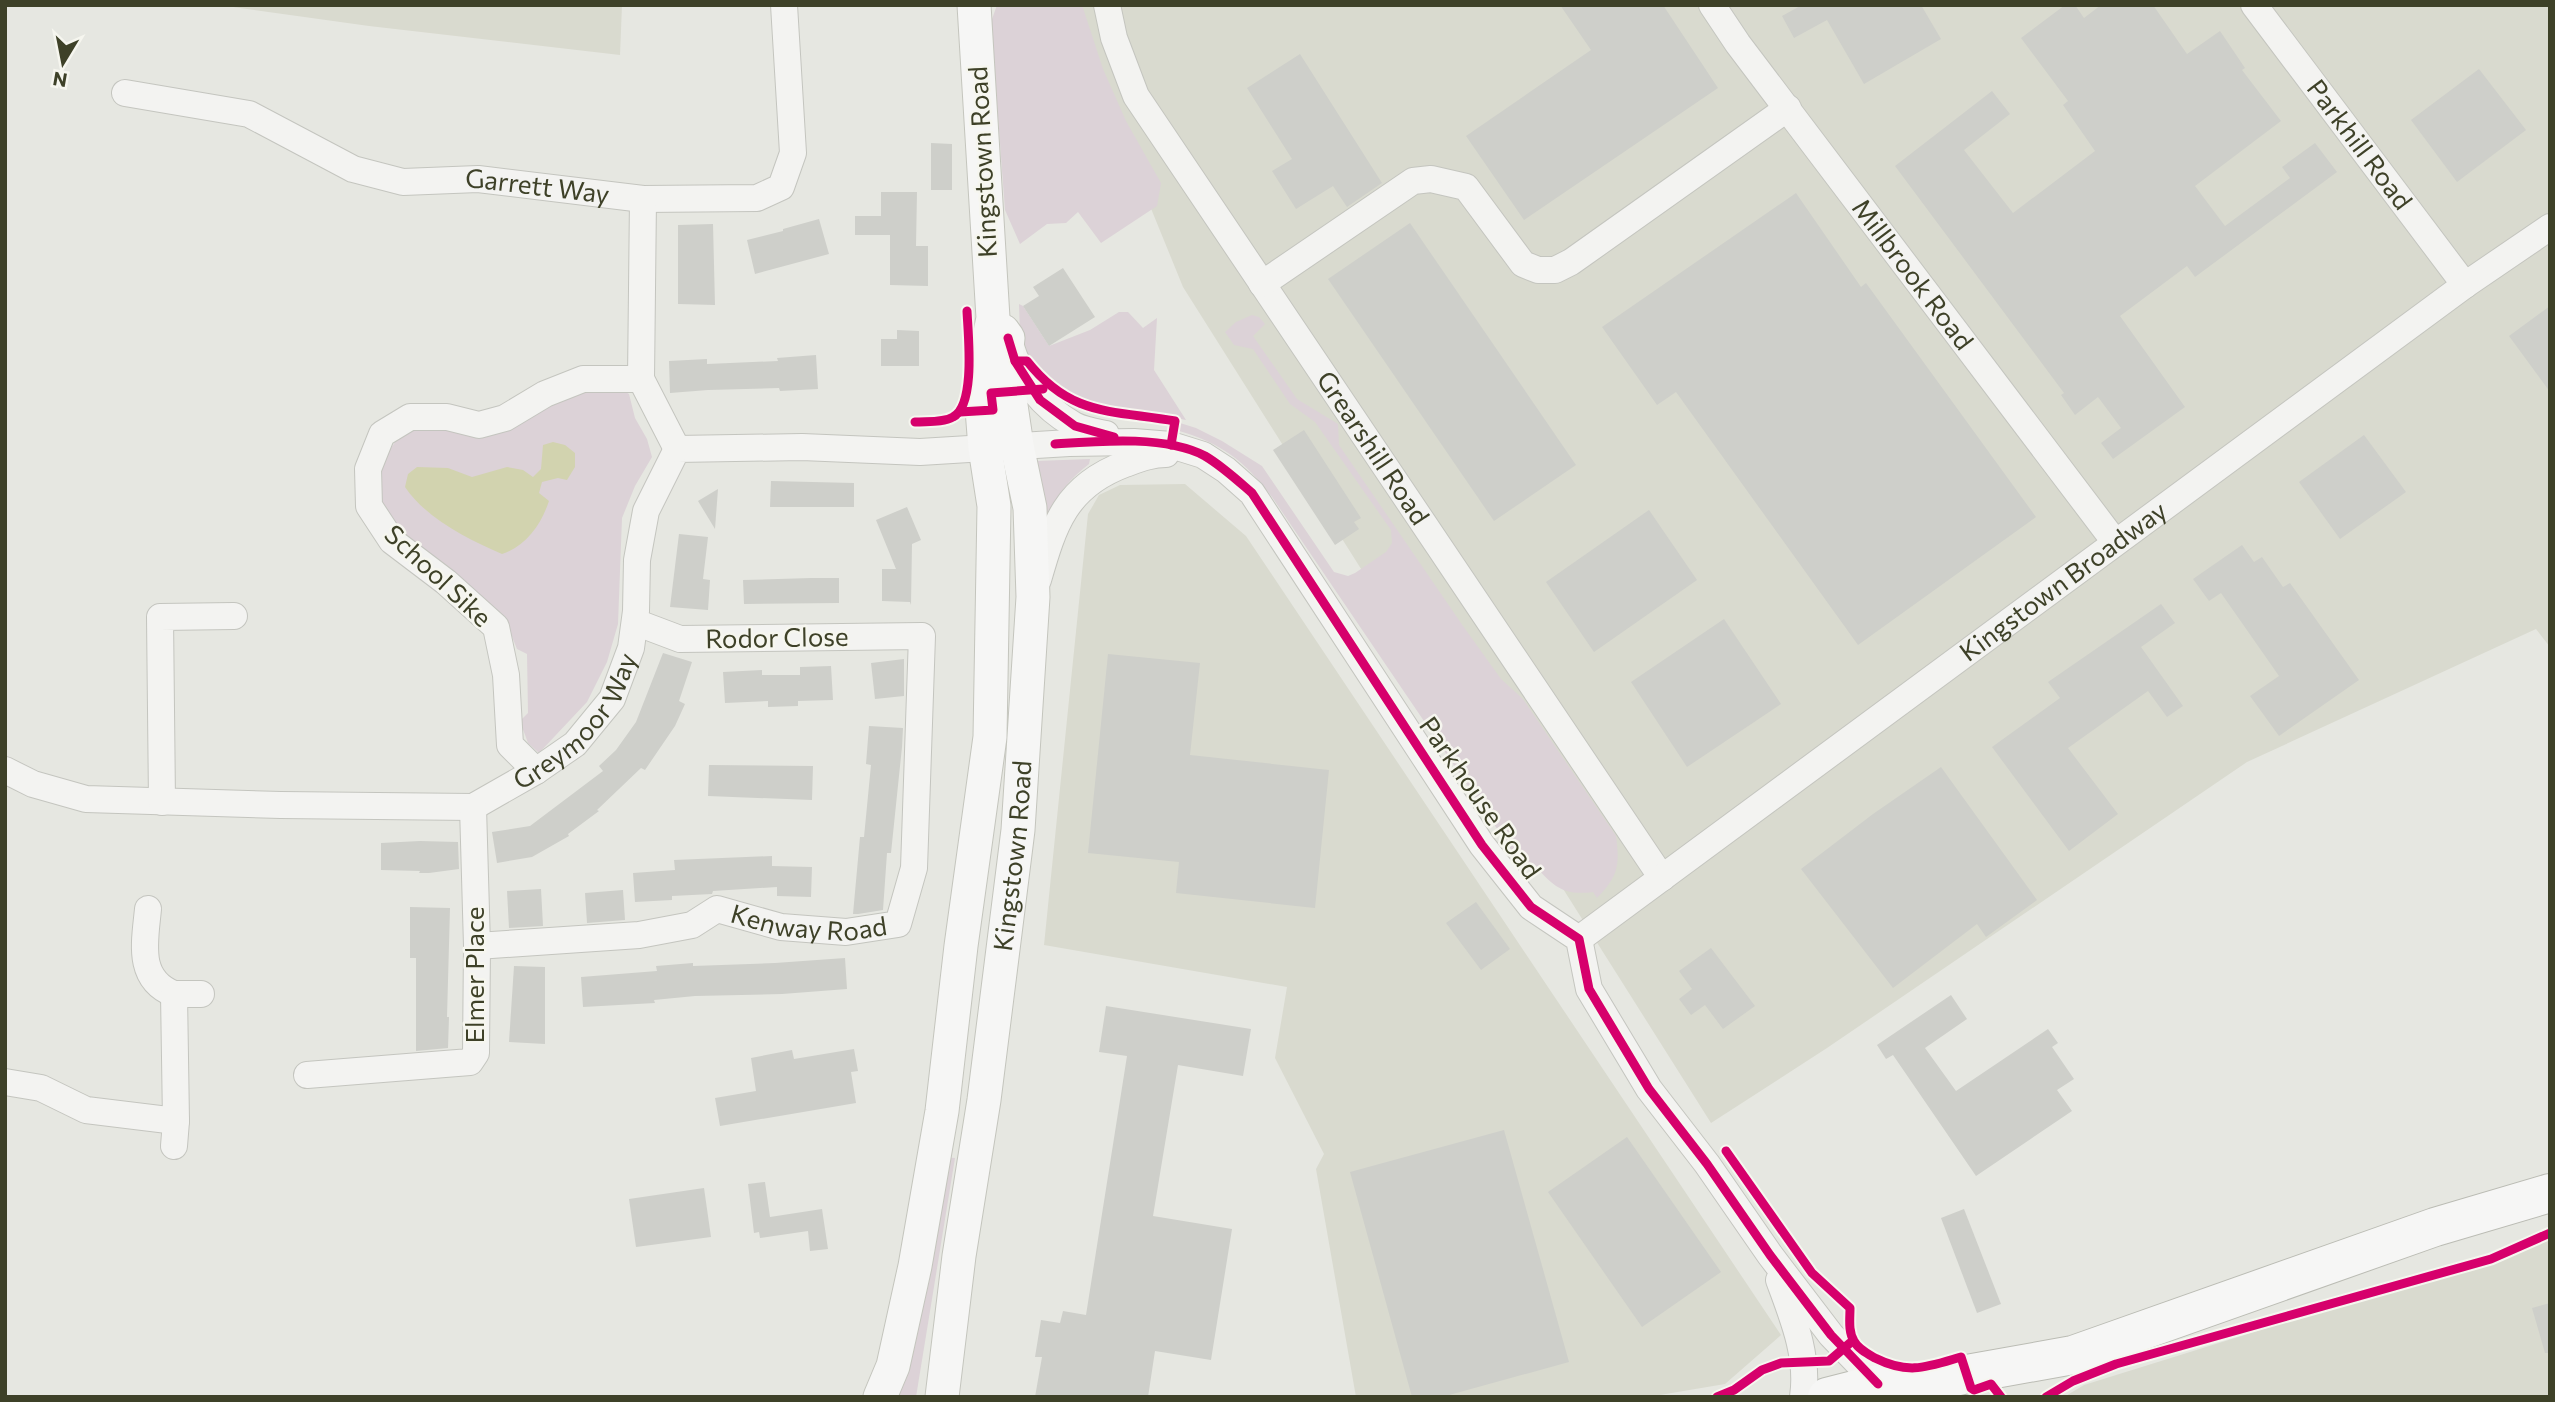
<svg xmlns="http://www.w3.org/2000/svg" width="2555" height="1402" font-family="Commissioner,sans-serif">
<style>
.built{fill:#d9dacf}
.green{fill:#dcd2d7}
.water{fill:#d2d3af}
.building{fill:#cecfca}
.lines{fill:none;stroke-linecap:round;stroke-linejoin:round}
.minor-casing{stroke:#c4c5bf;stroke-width:28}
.major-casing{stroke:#c4c5bd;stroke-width:35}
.highway-casing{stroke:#bbbcb4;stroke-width:40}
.minor{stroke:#f3f3f1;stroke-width:26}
.major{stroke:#f6f6f5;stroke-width:33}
.highway{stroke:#f6f6f5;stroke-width:38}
.cycleway-casing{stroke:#f6f6ef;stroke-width:13}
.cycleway{stroke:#d6006c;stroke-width:9}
.labels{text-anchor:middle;stroke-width:5;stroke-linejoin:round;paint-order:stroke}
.street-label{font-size:26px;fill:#3e4128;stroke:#f6f6ef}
</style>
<rect width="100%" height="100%" fill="#e6e7e1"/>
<g class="built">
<path d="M219,5H622L620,55L369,26Z"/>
<path d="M1073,5H2550V647L2536,629L2247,762L1827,1048L1711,1123L1183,287L1077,27Z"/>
<path d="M1185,484L1246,536L1781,1335L1725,1384L1648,1397H1356L1316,1169L1324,1154L1275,1058L1287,987L1044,945L1088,514L1099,495L1120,485Z"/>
<path d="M2550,1240V1397H2064L2084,1385Z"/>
</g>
<g class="green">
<path d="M997,5H1082L1103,69L1126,121L1161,183L1157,206L1101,243L1078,212L1066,223L1047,224L1020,244L1005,210L991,22Z"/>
<path d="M1019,304L1023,306L1049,346L1090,330L1119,312H1128L1143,328L1157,318L1154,370L1186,420L1161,415L1116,412L1093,405L1063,389L1026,355L1020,335Z"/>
<path d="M1252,315L1259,317L1265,324L1253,336L1297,399L1338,424L1339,445L1463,626L1501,679L1523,699L1616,836C1620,866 1618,876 1597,898L1593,892C1562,896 1554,886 1534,865L1525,870L1272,497C1244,460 1221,443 1176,430L1180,423L1196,428L1222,441L1262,466L1334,572L1348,576L1355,573L1386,552L1392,543L1391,530L1315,422L1290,404L1253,349L1234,345L1225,332L1236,322Z"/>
<path d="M619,388L629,394L635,418L647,439L652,457L635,486L622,518L618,624L607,662L587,702L539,753L528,743L520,721L528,713L527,654L517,649L505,619L388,526L376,498V468L396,441L416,428L438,425L478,435L506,432L562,394Z"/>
<path d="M1090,459L1089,464C1063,484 1054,501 1040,531L1036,461Z"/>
<path d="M941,1157L955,1158L916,1397H898Z"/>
</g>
<path class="water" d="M553,442L565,445L575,453V467L567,480L558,478L542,482L539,493L549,501C541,525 526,546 502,554C467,539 426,518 405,487L408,474L417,467L448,468L472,477L507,467L523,470L533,477L541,469L543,445Z"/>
<g class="building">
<path d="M1560,5H1663L1718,88L1524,220L1466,136L1591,50Z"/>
<path d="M1802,5H1921L1941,39L1864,84L1827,20L1794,38L1782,16Z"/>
<path d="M2065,5H2075L2084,18L2101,5H2153L2187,54L2220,31L2245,68L2242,70L2281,121L2195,186L2225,226L2290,178L2282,167L2315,143L2337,172L2195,277L2187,266L2120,316L2185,407L2113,459L2101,443L2121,428L2098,397L2075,415L2061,395L2064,393L1895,166L1992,91L2010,114L1964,150L2013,213L2095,151L2063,105L2068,101L2021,38Z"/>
<path d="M1300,54L1382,183L1347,207L1333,186L1296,209L1272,171L1292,159L1247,88Z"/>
<path d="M2479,69L2526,130L2457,182L2411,120Z"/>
<path d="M931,143L952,144V190H931Z"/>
<path d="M881,192H917L916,246H928V286L890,285V235H855V216H881Z"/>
<path d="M1796,193L1861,287L1866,283L2036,517L1858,645L1676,392L1657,405L1602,327Z"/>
<path d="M819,219L829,254L755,274L747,240L783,231V229Z"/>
<path d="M1410,223L1576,465L1494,521L1328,279Z"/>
<path d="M713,224L715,305L678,304V225Z"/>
<path d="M1063,268L1095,317L1049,346L1023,306L1039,296L1033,287Z"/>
<path d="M2550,306V392L2509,336Z"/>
<path d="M897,330L919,331V366H881V339H897Z"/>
<path d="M816,355L818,389L780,391L779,388L708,390L670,393L669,361L707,359V364L778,361L777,358Z"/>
<path d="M1304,430L1361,518L1354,522L1359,529L1335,545L1273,450Z"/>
<path d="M2364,435L2406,492L2340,539L2299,482Z"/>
<path d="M771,481L854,483V507H770Z"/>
<path d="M718,489L715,529L698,501Z"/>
<path d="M907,507L921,540L912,544L911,605L910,602L882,601V569H896L876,520Z"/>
<path d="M1649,510L1697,580L1594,652L1546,582Z"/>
<path d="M679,534L708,537L703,579L710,580L708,610L670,607Z"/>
<path d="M2242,545L2254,562L2262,557L2283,587L2290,583L2359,680L2279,736L2250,696L2279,676L2221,593L2209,601L2193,579Z"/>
<path d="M811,578H839V603L744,604L743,580Z"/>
<path d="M2161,604L2175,623L2141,647L2183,706L2167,717L2148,691L2068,748L2118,814L2069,851L1992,747L2060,698L2048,682Z"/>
<path d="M1724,619L1781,704L1687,767L1631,682Z"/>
<path d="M663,653L692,662L679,701L685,704L675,726L645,770L641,768L597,810L599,811L568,834L569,836L532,857L497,863L492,832L530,826L603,771L599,766L616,750L636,722Z"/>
<path d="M1108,654L1200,663L1190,755L1329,770L1315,908L1176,893L1179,862L1088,853Z"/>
<path d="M904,659V696L875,699L871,663Z"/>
<path d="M831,666L833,700L798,701V706L768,707V701L725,703L723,672L762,670V675H800V667Z"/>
<path d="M869,726L903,728L902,747L891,853H887L883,910L858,914H853L860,837H864L871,765L866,764Z"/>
<path d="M709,765L813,766L812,800L708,796Z"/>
<path d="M1941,767L2037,900L1986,937L1977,924L1893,988L1801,869L1873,814Z"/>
<path d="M420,841L458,842L459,869L429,873H419L420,871L381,870V843Z"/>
<path d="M772,856V866L812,867L811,897L777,896V887L713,891L712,894L672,896V900L635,902L633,873L675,870L674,860Z"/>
<path d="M541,889L543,926L509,928L507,891Z"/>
<path d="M623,890L625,920L587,923L585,893Z"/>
<path d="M1476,902L1510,949L1481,970L1446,923Z"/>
<path d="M410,907L450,908L447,1017H449L448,1048L416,1051V958H410Z"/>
<path d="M1711,948L1755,1006L1723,1029L1705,1005L1691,1015L1679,999L1692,989L1679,971Z"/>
<path d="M845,958L847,989L782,994L695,996L654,1000L655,1003L583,1007L581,977L657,971L656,966L693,963V966L775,963Z"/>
<path d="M514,966L545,967V1044L509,1042Z"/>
<path d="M1951,995L1967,1019L1925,1048L1956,1091L2048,1029L2058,1043L2052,1047L2074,1079L2057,1090L2072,1111L1976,1176L1893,1055L1886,1059L1877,1045Z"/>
<path d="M1106,1006L1251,1029L1243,1076L1178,1065L1153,1216L1232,1229L1211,1360L1155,1351L1148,1397H1035L1042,1357H1035L1041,1320L1060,1323L1063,1311L1086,1315L1127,1056L1099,1052Z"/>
<path d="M854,1049L858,1071L851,1072L856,1103L720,1126L715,1098L756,1091L751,1058L792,1050L794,1059Z"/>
<path d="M1504,1130L1569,1362L1442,1397H1412L1350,1172Z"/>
<path d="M1627,1137L1721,1272L1642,1327L1548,1192Z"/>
<path d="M765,1182L770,1217L822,1209L828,1249L810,1251L808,1231L760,1238L759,1232L754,1233L748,1184Z"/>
<path d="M704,1188L711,1237L636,1247L629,1199Z"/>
<path d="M1964,1209L2001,1304L1977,1313L1941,1218Z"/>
<path d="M2550,1303V1353H2545L2532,1308Z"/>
</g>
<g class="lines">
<defs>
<g id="minor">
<path id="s1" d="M1107,5L1114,38L1136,96L1662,878"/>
<path id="s2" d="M1712,5L1738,44L2115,542"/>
<path id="s3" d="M2254,5L2465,285"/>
<path id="s4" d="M125,93L249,114L353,169L403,182L478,179L643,199L757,198L781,187L793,153L784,5"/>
<path d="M1262,284L1413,181L1431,179L1466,187L1523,264L1538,270H1555L1571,262L1788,108"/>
<path d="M1010,344C1020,378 1042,407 1074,425C1083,430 1096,432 1106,434"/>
<path d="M641,379L643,199"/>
<path d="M1038,580C1054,524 1066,486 1125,464C1139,459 1151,454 1166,454"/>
<path id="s5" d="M5,770L33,784L86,799L281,805L473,807L536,771L575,744L612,699L631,648L636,611L637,560L646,511L677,449L802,447L920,452L1069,443L1134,442L1171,445L1203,455L1226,470L1252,493L1482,845L1531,907L1579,939L1589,989L1649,1089L1707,1164L1770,1255L1831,1335L1878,1384"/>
<path d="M536,771L510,745L506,675L496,627L446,582L392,541L369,506L368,469L382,434L410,417H447L479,425L505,418L545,394L583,379H641L677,449"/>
<path d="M162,802L160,617L234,616"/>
<path d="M148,909C145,941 136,979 174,994"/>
<path id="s6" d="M1579,939L2465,285L2550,227"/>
<path id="s7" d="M477,946L639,935L692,925L717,909L781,927L846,932L898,924L914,868L922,636L680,639L635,622"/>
<path d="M307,1075L470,1062L476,1053L477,946L473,807"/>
<path d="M5,1082L41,1088L86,1110L176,1121L174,994H201"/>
<path d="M174,1146L176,1121"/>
<path d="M1779,1280C1793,1318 1809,1356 1803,1397"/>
</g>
<g id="major">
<path d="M880,1397L893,1366L915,1266L942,1111L961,946L990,737L994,506L985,448L980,383L993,318L974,5"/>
<path id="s8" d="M942,1397L959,1256L984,1100L1018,830L1033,597L1030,508L1017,446L1005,365L1008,338L1003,331"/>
</g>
<g id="highway">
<path d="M1896,1391L1967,1374L2073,1355L2435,1227L2550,1193"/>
<path d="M1827,1397L1878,1384L1904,1397"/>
</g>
</defs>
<use href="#minor" class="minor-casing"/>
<use href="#major" class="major-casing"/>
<use href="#highway" class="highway-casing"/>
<use href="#minor" class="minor"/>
<use href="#major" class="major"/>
<use href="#highway" class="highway"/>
<defs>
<g id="cycleway">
<path d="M1008,338L1015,361L1040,400L1075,426L1114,437"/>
<path d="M1015,361H1027C1071,417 1112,410 1175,421L1171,445"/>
<path d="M960,412L993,410L991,393L1043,389"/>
<path d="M915,422C927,421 943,423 953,417C976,405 968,334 967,311"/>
<path d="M1055,444C1098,441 1166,435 1205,456C1222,466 1237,480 1252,493L1482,845L1531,907L1579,939L1589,989L1649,1089L1707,1164L1770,1255L1831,1335L1878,1384"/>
<path d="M1726,1151L1812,1273L1850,1308C1850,1319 1848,1331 1854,1341C1858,1349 1868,1354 1875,1358C1909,1375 1927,1367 1961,1357L1971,1388L1974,1390L1991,1384L2001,1397"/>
<path d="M1717,1397L1734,1390L1762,1370L1781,1363L1829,1361L1850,1343"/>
<path d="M2046,1397L2073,1381L2116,1364L2491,1259L2550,1233"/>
</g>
</defs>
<use href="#cycleway" class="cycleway-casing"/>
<use href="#cycleway" class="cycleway"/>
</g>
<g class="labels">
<g class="street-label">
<text dy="9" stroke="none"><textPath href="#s3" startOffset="175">Parkhill Road</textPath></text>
<text transform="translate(983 162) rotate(-93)" y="9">Kingstown Road</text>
<text dy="9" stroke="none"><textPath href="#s4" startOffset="430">Garrett Way</textPath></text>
<text dy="9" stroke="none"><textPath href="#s2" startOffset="336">Millbrook Road</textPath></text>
<text dy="9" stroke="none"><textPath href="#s1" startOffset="520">Grearshill Road</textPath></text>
<text transform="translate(438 576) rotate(43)" y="9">School Sike</text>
<text dy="9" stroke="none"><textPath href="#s6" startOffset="602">Kingstown Broadway</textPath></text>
<text transform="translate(777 638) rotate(-1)" y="9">Rodor Close</text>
<text dy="9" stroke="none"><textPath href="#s5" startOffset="611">Greymoor Way</textPath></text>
<text transform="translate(1480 798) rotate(55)" y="9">Parkhouse Road</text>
<text dy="9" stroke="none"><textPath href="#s8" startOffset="546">Kingstown Road</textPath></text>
<text dy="9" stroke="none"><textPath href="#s7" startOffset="340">Kenway Road</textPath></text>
<text transform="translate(475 975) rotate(-90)" y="9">Elmer Place</text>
</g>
</g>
<rect width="2555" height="1402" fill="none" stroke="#3e4128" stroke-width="14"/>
<g transform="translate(63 63) rotate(190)" stroke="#f6f6ef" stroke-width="5" paint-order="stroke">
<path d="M0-5L12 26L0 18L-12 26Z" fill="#3e4128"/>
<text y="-10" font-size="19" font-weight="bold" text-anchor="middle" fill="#3e4128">N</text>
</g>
</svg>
